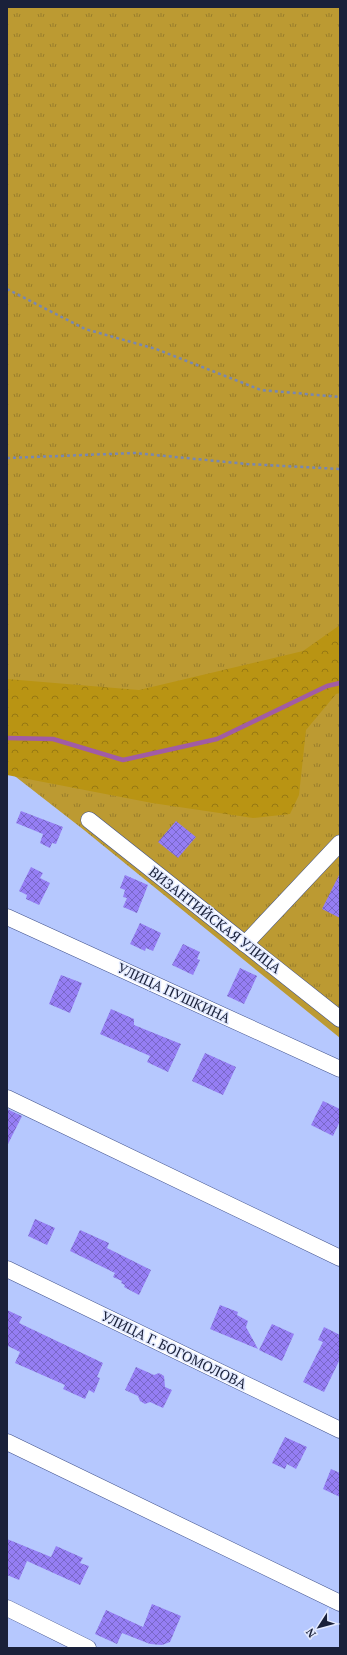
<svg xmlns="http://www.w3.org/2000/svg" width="347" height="1655" font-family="'PT Serif',serif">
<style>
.grass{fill:url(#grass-tufts)}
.forest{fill:url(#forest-crowns)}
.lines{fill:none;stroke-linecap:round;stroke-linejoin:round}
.stream{stroke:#a15ca5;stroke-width:4.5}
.building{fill:url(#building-cross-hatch)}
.minor-casing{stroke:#41528c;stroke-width:17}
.path{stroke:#7987b1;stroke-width:2.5;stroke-dasharray:3 3;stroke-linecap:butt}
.minor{stroke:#fff;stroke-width:16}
.labels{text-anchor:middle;stroke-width:3;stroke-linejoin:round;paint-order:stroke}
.street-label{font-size:14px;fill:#1a213a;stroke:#e3eaff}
</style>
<defs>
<pattern id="grass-tufts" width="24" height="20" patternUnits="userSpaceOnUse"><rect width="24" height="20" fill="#bc9a32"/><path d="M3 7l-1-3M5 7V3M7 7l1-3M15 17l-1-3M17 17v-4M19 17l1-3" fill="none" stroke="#987d2b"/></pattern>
<pattern id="forest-crowns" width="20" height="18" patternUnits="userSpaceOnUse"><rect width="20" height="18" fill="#b99413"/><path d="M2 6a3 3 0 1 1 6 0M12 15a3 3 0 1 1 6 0" fill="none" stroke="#967813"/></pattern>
<pattern id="building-cross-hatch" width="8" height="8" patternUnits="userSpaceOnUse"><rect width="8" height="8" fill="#957ef4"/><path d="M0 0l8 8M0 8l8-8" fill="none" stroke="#7967c7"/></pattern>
</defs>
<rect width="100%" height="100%" fill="#b6c8fe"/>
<path class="grass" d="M7,7H340V1038L84,830L7,770Z"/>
<path class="forest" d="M340,625V693L336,694L306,730L299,795L290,814L253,818L152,803L7,775V679L139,690L303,651Z"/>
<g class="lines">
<path class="stream" d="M7,738L53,739L123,760L217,739L327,686L340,683"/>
</g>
<g class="building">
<path d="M21,811L63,827L56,844L52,843L50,848L40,843L43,834L16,823Z"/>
<path d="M176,821L196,837L178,858L158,842Z"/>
<path d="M31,867L43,873L40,878L50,883L39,905L26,899L27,895L19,891Z"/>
<path d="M340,873V918L322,909Z"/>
<path d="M125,875L148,885L137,913L123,907L127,898L123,897L125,890L120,888Z"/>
<path d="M140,923L161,933L153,951L146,948L145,951L130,944Z"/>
<path d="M183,944L200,952L197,959L200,960L193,975L172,965Z"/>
<path d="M240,968L257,976L244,1004L227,996Z"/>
<path d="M61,975L82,983L70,1013L49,1004Z"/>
<path d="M111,1009L134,1019V1025L181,1044L168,1072L147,1062L150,1056L100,1034Z"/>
<path d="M205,1053L236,1067L223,1095L192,1081Z"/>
<path d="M323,1101L340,1109V1121L333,1136L311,1125Z"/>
<path d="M7,1109L22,1116L7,1146Z"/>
<path d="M35,1219L55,1228L47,1245L28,1236Z"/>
<path d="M80,1230L109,1243L107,1248L151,1270L139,1295L124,1287L125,1285L121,1283L122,1281L113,1277L115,1273L70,1251Z"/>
<path d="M220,1305L238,1312L237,1315L248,1321L246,1327L258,1349L210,1329Z"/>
<path d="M7,1310L22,1317L19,1323L103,1363L97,1377L100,1378L94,1393L89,1390L85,1399L63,1389L65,1385L15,1363L20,1352L8,1346L7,1349Z"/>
<path d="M272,1324L294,1334L282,1361L259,1350Z"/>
<path d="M324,1327L340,1335V1359L324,1392L303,1382L323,1342L318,1340Z"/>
<path d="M136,1367L154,1375L159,1373L164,1376L165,1387L172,1390L163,1408L150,1402L145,1404L140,1401L138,1396L125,1390Z"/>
<path d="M285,1437L307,1447L296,1469L287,1464L285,1469L272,1463Z"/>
<path d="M331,1469L340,1473V1497L323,1489Z"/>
<path d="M7,1539L51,1557L56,1546L83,1558L80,1563L89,1566L80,1585L27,1561L19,1580L7,1575Z"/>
<path d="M152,1604L181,1616L170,1642L162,1645L150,1644L122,1633L117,1644L95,1634L106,1610L143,1627Z"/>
</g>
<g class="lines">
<defs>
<g id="minor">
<path d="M89,820L340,1019"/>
<path d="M7,917L340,1069"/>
<path d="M245,944L340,843"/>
<path d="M7,1098L340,1258"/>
<path d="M7,1269L340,1430"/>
<path d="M7,1442L340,1603"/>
<path d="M7,1608L88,1648"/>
</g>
</defs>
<use href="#minor" class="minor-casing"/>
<g class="path">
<path d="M7,289L85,329L156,349L261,390L340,397"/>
<path d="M7,458L135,453L247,464L340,469"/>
</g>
<use href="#minor" class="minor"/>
</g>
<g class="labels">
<g class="street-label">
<text transform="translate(215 920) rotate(38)" y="5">ВИЗАНТИЙСКАЯ УЛИЦА</text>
<text transform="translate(174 993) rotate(25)" y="5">УЛИЦА ПУШКИНА</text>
<text transform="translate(174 1350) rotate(26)" y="5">УЛИЦА Г. БОГОМОЛОВА</text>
</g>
</g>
<rect width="347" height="1655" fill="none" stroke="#1a213a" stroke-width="16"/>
<g transform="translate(319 1627) rotate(234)" stroke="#e3eaff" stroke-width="3" paint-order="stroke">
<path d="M0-3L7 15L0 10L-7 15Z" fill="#1a213a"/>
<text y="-6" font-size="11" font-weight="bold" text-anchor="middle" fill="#1a213a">N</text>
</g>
</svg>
